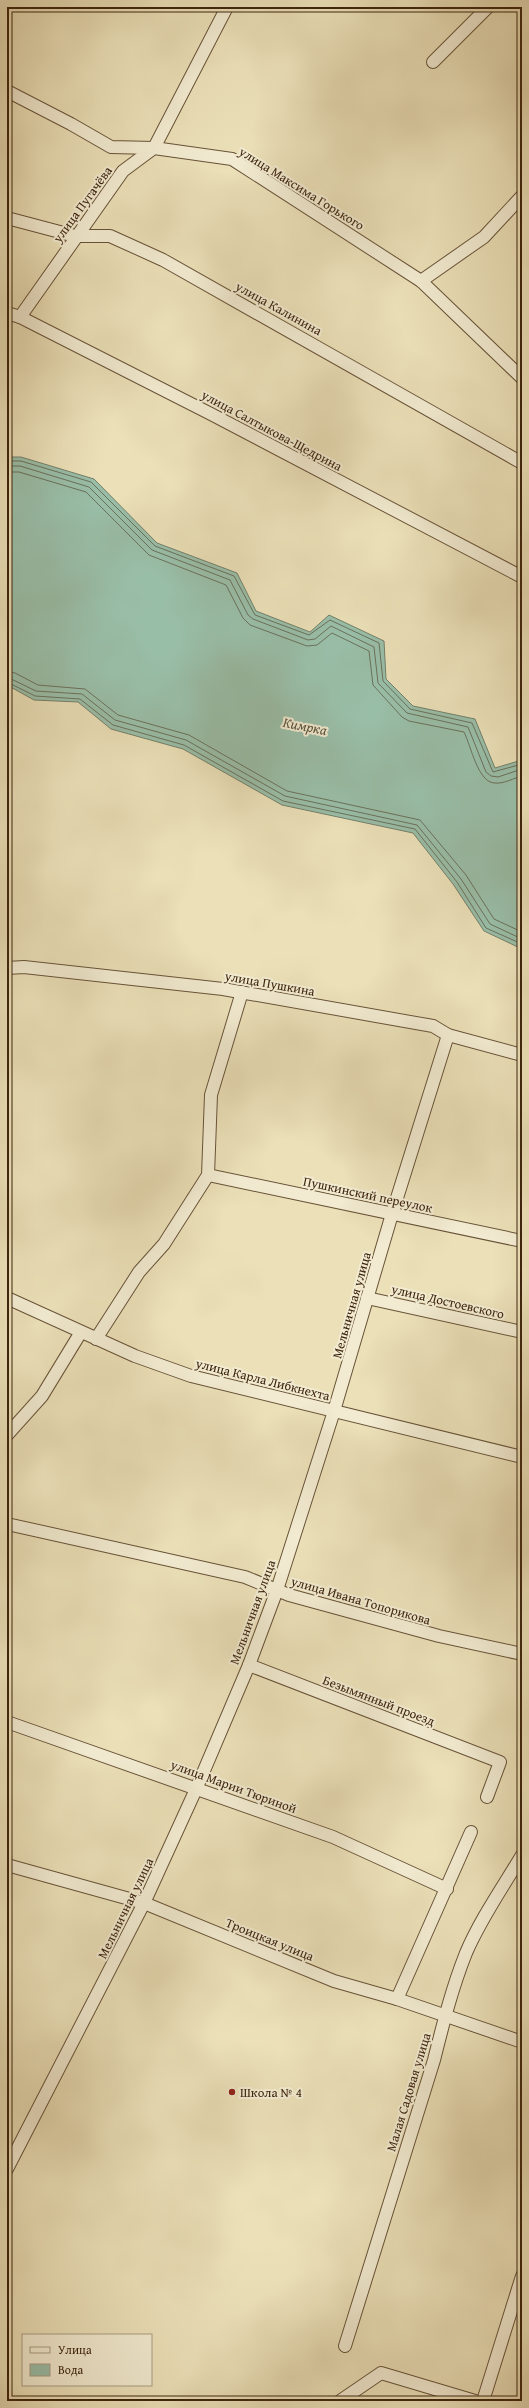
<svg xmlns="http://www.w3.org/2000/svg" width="529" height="2408" font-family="'Gentium Book Plus',serif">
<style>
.water{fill:#99bea8;stroke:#74806a}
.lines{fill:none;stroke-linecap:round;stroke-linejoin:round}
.shore{stroke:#6a715b;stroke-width:1}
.minor-casing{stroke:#685338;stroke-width:14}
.minor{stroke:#f2ebd1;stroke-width:12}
.poi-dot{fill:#8f2418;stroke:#f2ebd1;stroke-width:1.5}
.labels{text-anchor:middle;stroke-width:4;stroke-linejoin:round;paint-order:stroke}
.street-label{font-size:13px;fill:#3c240e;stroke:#f2ebd1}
.poi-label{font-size:13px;fill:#3c240e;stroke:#f2ebd1;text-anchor:start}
.water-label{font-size:14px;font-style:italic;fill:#58523c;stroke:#f2ebd1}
</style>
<rect width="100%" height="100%" fill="#ebe0b8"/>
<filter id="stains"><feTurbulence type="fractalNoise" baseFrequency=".005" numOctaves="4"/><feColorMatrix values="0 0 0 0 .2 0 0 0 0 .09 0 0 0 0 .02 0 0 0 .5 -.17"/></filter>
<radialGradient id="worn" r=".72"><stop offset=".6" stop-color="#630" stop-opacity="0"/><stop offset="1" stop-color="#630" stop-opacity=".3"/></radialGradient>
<path class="water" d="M7,457H21L94,479L157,543L237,573L256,611L310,632L329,615L384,641L386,679L413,706L475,719L495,768L522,760V949L484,931L453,884L413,833L282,805L183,749L111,729L78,702L34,700L7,685Z"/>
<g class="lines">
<g class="shore">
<path d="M7,461H21L91,482L155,546L234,576L255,615L309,635L330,620L379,643L383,681L410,709L472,723L493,772L522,764"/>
<path d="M7,466H20L89,487L152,550L230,580L248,615L253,619L308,640L315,639L331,626L374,647L378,683L407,713L468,727L486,772L491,776L498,777L522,769"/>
<path d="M7,472H19L86,492L149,555L226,585L243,618L250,625L307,646L317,645L332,633L369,651L373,685L402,717L409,721L464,732C471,746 478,783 495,783C504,784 514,778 522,776"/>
<path d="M7,671L15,673L38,685L85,689L118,715L189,735L287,791L420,820L466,875L494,919L522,932"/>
<path d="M7,677L36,691L82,694L115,720L186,740L285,796L417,825L461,879L490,924L522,939"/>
<path d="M7,682L35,696L80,699L113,725L184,745L283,801L415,829L457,882L486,928L522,944"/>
</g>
<defs>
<g id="minor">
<path d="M433,62L488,7"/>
<path d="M7,91L71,124L111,147L154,148L232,159L421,281L522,378"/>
<path d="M7,218L75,236H110L163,260L522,463"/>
<path d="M421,281L484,237L522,196"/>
<path d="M7,313L20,317L211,414L522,577"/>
<path d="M20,317L123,171L154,148L227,7"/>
<path d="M7,968L24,967L223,989L433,1026L448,1035L522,1055"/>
<path d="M208,1175L522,1241"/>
<path d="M7,1298L135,1356L191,1376L522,1457"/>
<path d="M367,1298L522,1332"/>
<path d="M96,1339L139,1272L164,1244L208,1175L211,1095L242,992"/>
<path d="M7,1435L42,1396L81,1332"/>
<path d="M7,1524L245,1577L289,1595L439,1636L522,1654"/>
<path d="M249,1665L500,1762L487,1797"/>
<path d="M7,1722L333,1837L447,1889"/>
<path d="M7,1865L144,1903L334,1981L397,1999L522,2042"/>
<path d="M397,1999L471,1832"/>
<path d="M7,2169L144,1903L197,1787L249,1665L277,1590L334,1411L392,1214L448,1035"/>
<path d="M345,2346L434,2060C443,2024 452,1988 466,1953C481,1918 503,1887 522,1855"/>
<path d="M340,2401L381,2373L475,2401"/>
<path d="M483,2401L522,2276"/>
</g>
</defs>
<use href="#minor" class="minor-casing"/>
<use href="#minor" class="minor"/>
</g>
<circle class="poi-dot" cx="232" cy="2092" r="4"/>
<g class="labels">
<g class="street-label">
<text transform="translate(302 188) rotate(32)" y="5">улица Максима Горького</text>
<text transform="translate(82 204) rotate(-54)" y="5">улица Пугачёва</text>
<text transform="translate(279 308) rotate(29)" y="5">улица Калинина</text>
<text transform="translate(272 430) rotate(28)" y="5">улица Салтыкова-Щедрина</text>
<text transform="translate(270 983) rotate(10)" y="5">улица Пушкина</text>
<text transform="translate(368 1194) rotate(12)" y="5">Пушкинский переулок</text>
<text transform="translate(448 1301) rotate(13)" y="5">улица Достоевского</text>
<text transform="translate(351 1305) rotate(-74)" y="5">Мельничная улица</text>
<text transform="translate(263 1379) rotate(14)" y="5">улица Карла Либкнехта</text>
<text transform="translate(361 1600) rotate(16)" y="5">улица Ивана Топорикова</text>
<text transform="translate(252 1612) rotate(-70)" y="5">Мельничная улица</text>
<text transform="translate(379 1700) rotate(21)" y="5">Безымянный проезд</text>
<text transform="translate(234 1786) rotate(20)" y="5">улица Марии Тюриной</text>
<text transform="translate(125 1908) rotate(-64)" y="5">Мельничная улица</text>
<text transform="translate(270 1939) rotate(22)" y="5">Троицкая улица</text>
<text transform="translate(408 2092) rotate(-73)" y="5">Малая Садовая улица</text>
</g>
<g class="poi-label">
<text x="240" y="2097">Школа № 4</text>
</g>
<g class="water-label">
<text transform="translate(305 726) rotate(11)" y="5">Кимрка</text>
</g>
</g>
<rect width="529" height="2408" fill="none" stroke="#ebe0b8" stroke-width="24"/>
<rect x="8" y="8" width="513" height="2392" fill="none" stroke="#3c240e" stroke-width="2"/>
<rect x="12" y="12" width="505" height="2384" fill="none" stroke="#3c240e"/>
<rect x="22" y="2334" width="130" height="52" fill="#f2ebd1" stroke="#a99b83"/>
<rect x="30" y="2347" width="20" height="6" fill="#f2ebd1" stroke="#a99b83"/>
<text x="58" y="2354" font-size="12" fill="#3c240e">Улица</text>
<rect x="30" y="2364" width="20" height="12" fill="#99bea8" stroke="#a99b83"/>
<text x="58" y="2374" font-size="12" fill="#3c240e">Вода</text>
<rect width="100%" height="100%" filter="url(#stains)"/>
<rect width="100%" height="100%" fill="url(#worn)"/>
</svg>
